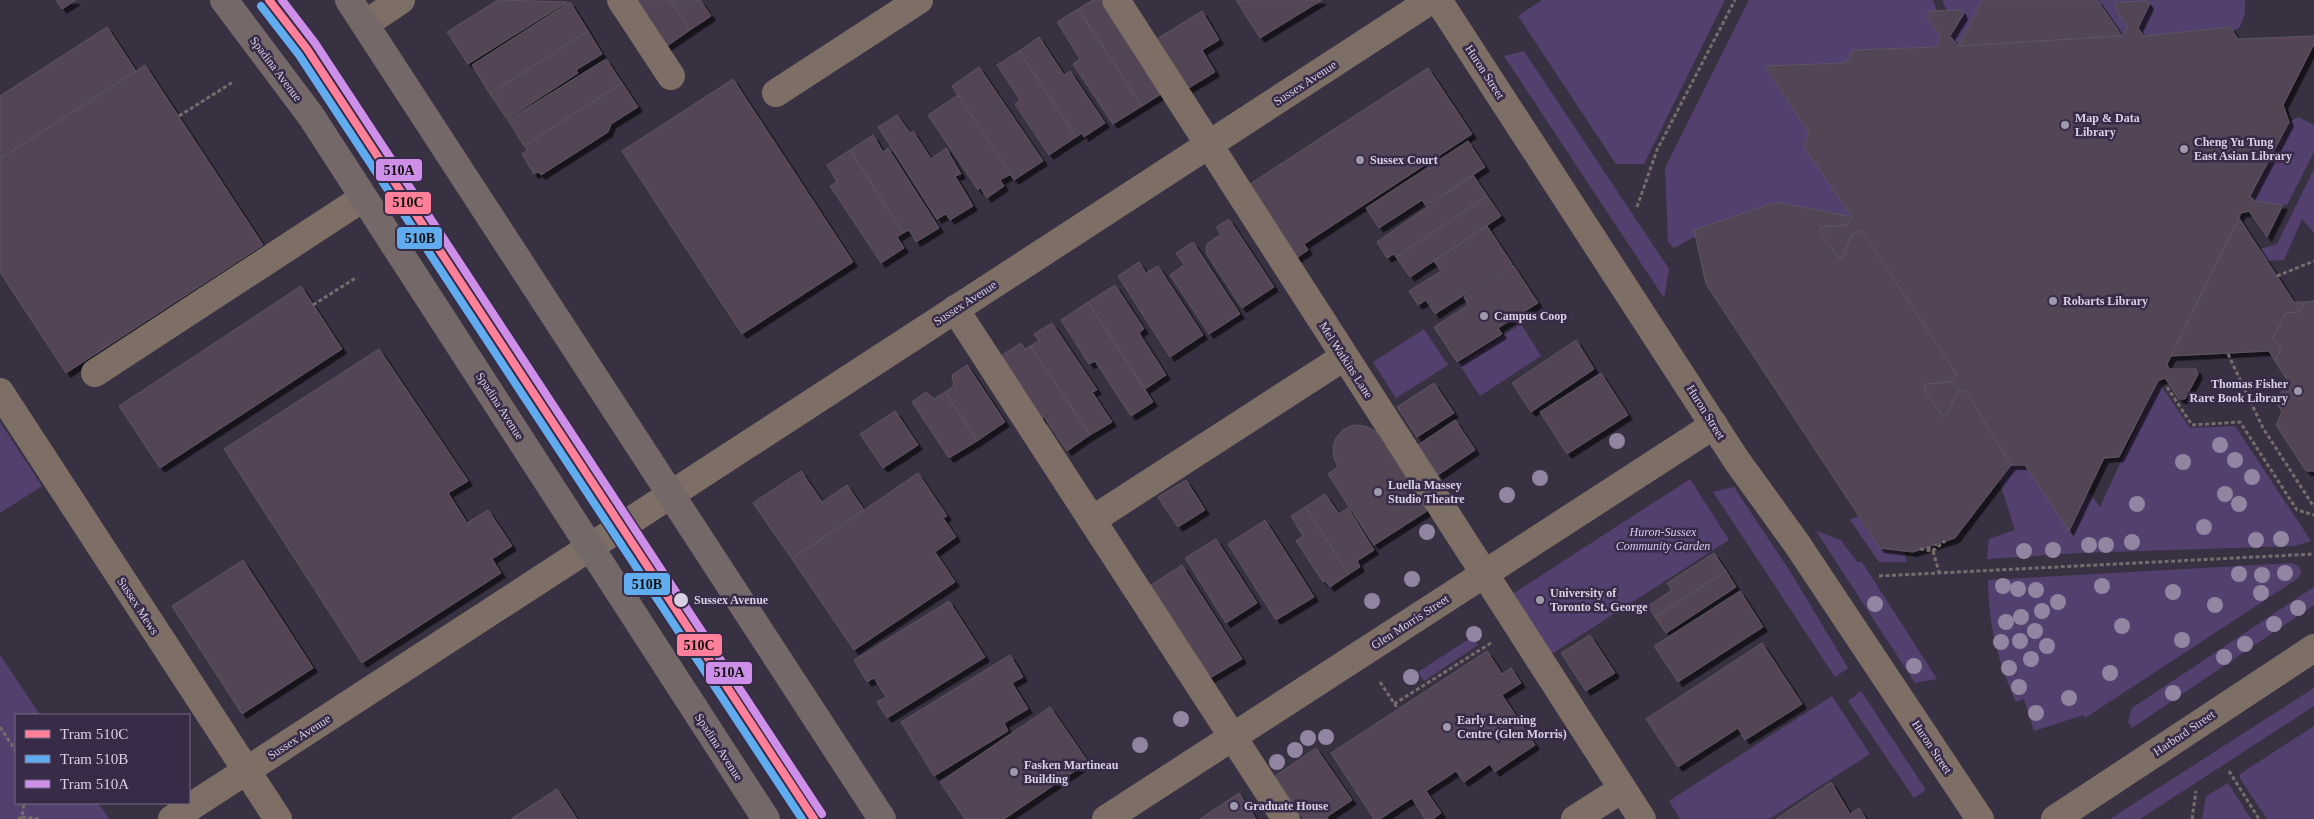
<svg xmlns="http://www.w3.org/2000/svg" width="2314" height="819" font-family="Georgia,serif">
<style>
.green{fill:#54406f}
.building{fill:#524557;stroke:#5d5562;filter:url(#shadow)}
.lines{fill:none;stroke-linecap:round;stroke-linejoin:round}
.path{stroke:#766c6b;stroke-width:3;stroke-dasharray:4 2.5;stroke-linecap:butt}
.minor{stroke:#7d6f66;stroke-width:28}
.major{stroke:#746868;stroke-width:28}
.tram-1-casing{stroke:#372b48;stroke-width:11}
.tram-2-casing{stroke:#372b48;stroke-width:11}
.tram-3-casing{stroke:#372b48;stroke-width:11}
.tram-1{stroke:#ff8098;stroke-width:8}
.tram-2{stroke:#60acee;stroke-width:8}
.tram-3{stroke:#ce8fe9;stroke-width:8}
.tree{fill:#9185a2}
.poi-dot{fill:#a099ab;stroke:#372b48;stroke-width:2}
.stop-dot{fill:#d8d1e4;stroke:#372b48;stroke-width:2}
.labels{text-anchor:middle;stroke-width:5;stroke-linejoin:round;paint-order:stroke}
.street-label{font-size:12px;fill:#d8d1e4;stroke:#372b48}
.poi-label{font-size:12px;font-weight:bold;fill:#d8d1e4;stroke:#372b48;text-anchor:start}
.park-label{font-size:12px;font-style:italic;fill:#d9caf1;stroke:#372b48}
.stop-label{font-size:12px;font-weight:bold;fill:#d8d1e4;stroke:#372b48;text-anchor:start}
.line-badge{stroke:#372b48;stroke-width:2}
.pale-badge-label{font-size:14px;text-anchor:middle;font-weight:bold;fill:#111}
</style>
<defs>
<filter id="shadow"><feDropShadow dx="4.5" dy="4.5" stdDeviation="0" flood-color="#0009"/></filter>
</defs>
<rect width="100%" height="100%" fill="#383142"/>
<g class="green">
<path d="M1542,0H1725L1644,164H1616L1518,16Z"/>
<path d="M1749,0H1933C1939,15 1942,31 1937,47L1853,50L1846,63L1765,67L1809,133L1804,147L1852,217L1776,202L1695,230L1696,236L1674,248L1668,242L1665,168Z"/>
<path d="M1942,0H1983L1958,46L1950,36L1963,15L1961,10L1947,11Z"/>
<path d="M2100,0H2245V13L2240,27L2233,31L2230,27L2144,36L2138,28L2149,5L2147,1L2117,2L2115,7L2128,28L2122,36L2099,2Z"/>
<path d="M1524,51L1669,269L1664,298L1504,56Z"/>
<path d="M2298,117L2314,125V152L2287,205L2255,201L2250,196L2289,122Z"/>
<path d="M2314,169V233L2302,219L2284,260L2267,261L2260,249L2277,244Z"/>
<path d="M1521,324L1541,356L1480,396L1459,364Z"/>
<path d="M1424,329L1448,365L1396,398L1373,362Z"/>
<path d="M2158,381L2190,428L2235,426L2311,541L2295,546L2078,553L1987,559L1989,539L2015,530L1999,480L2011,465H2025L2069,530L2088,491L2100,507Z"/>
<path d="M0,422L42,486L0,513Z"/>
<path d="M1690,479L1729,540L1550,655L1511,595Z"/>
<path d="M1734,487L1791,573L1848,668L1835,677L1713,492Z"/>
<path d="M1858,516L1880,548L1903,550L1907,562H1879L1850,520Z"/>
<path d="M1816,531L1841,540L1857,562H1862L1937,679L1915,683Z"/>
<path d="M2292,563L2300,567L2301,573L2297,579L2085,718L2083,715L2034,731L2024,699L2016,702C1998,663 1988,623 1988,580Z"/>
<path d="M2314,587V605L2132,728L2128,722L2132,708Z"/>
<path d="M1472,637L1478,645L1424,681L1418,672Z"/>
<path d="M0,655L40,715H16V803H98L109,819H0Z"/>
<path d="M2314,688V706L2140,819H2110Z"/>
<path d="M1861,691L1926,790L1914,798L1848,701Z"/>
<path d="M1832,696L1870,754L1769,819H1680L1669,801Z"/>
<path d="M2314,726V819H2267L2240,778V774Z"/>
<path d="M2228,783L2251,819H2202L2206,796Z"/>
</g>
<g class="building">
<path d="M56,0H76L62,9Z"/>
<path d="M498,0L567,2L468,64L447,32Z"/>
<path d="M636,0H670L690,30L667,46Z"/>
<path d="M670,0H700L711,16L690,30Z"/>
<path d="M1093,0H1100L1123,36L1166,91L1142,106L1078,9Z"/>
<path d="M1236,0H1322L1260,38Z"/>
<path d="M1983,0H2097L2122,36L1958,46Z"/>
<path d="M2147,1L2149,5L2138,28L2144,36L2230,27L2238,39L2314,36V44L2283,105L2289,122L2250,196L2255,201L2283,205L2267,237L2249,211L2241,213L2167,364L2169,369H2196L2198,374L2185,399H2179L2165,378L2158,381L2119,457L2104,458L2069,531L2025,465H2011L1966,391H1958L1946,415L1943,417L1924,389L1926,384L1951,382L1957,375L1862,231L1852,234L1843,257L1839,258L1819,231L1822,227L1847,225L1852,217L1804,147L1809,133L1765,66L1846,63L1853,50L1937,47L1940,36L1927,17L1930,11L1961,10L1963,15L1950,36L1958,46L2122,36L2128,28L2115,7L2117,2Z"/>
<path d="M570,2L588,31L490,94L472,65Z"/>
<path d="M1078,9L1142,106L1113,124L1073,64L1080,59L1057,22Z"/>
<path d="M1202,11L1219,40L1202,50L1215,72L1187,89L1157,39Z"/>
<path d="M107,27L136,71L0,159V96Z"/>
<path d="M588,31L602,54L576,70L578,73L507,119L490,94Z"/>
<path d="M1039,37L1064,75L1070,71L1105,123L1084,137L1082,133L1076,137L1019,51Z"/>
<path d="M1019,51L1076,137L1049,155L1015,104L1020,100L997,65Z"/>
<path d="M606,59L622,83L524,146L508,120Z"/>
<path d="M145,65L263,245L66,373L0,272V159Z"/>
<path d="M979,67L1043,161L1014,180L952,86Z"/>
<path d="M1428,68L1472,134L1304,244L1308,250L1295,259L1247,186Z"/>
<path d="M733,79L853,262L742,334L622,151Z"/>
<path d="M622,83L638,107L611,124L608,132L541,175L538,172L534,174L522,154L528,150L524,146Z"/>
<path d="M958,95L1011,174L1000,180L1004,186L987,198L980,187L978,190L928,115Z"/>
<path d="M897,115L910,133L913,131L931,159L946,148L961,174L955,176L973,206L950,220L946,214L937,219L878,127Z"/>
<path d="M873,135L883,152L888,148L939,228L916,242L909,230L903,233L850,150Z"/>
<path d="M1468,141L1485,167L1426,206L1422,200L1379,228L1366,208Z"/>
<path d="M850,150L903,233L897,237L904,248L881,263L830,186L837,182L827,165Z"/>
<path d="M1473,175L1487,196L1396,257L1394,254L1387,258L1377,242Z"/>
<path d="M1487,196L1501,216L1410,277L1396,257Z"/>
<path d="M1776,202L1852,217L1847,225L1822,227L1819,231L1839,258L1843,257L1852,234L1862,231L1957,375L1951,382L1926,384L1924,389L1943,417L1946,415L1958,391H1966L2011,465L1955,538L1913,552L1880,548L1706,284L1694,230Z"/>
<path d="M2239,218L2294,302H2305L2299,312L2286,313L2273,338L2281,349L2275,361L2269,351L2171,356Z"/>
<path d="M1229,219L1274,287L1242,308L1206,253L1207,244L1221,234L1216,227Z"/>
<path d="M1487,226L1512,264L1435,314L1426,300L1418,305L1409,291L1441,271L1434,261Z"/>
<path d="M1193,242L1240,314L1209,334L1170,275L1184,265L1176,253Z"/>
<path d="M1139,262L1146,273L1158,266L1203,335L1170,357L1118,276Z"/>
<path d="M1513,265L1538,303L1498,328L1502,334L1457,362L1434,327L1468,305L1464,297Z"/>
<path d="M1115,285L1144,329L1139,333L1166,375L1145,389L1088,302Z"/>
<path d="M301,286L342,349L160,468L119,406Z"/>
<path d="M2314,301V471H2306L2276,425L2282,412L2276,402L2287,380L2275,361L2281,349L2273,338L2286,313L2299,312L2305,302Z"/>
<path d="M1088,302L1153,402L1131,416L1095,361L1089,364L1061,320Z"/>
<path d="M1052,323L1097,390L1092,392L1112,422L1090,435L1030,346L1039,341L1034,334Z"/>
<path d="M1576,340L1594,369L1531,412L1512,383Z"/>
<path d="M1021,343L1025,349L1030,346L1090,435L1067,451L1044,417L1040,420L999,357Z"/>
<path d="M379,349L468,481L448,493L467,523L488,510L512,546L492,559L501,573L362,663L224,449Z"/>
<path d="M967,365L1005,422L977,441L945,392L954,386L952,375Z"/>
<path d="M1601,373L1628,415L1567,454L1540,412Z"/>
<path d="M1434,383L1454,413L1417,437L1397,407Z"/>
<path d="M926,392L934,399L945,392L977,441L949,458L912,402Z"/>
<path d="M895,411L918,445L883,468L860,434Z"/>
<path d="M1455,420L1475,450L1438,475L1418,445Z"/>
<path d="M1353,425L1365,426L1375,431L1427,511L1374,545L1328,474L1338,467L1334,458L1333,447L1336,438L1343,430Z"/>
<path d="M801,471L822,502L847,485L864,510L792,559L753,503Z"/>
<path d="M918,473L947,516L943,518L956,537L935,552L955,582L854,650L792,559Z"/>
<path d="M1186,480L1205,510L1178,527L1158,497Z"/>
<path d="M1325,494L1339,514L1348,508L1374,550L1357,561L1360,567L1349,574L1305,507Z"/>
<path d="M1305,507L1349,574L1330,587L1325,581L1323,582L1296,541L1303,536L1291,516Z"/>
<path d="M1265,520L1314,597L1276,620L1228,544Z"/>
<path d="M1216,539L1257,603L1226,623L1185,558Z"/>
<path d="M1714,553L1726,571L1655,617L1648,606L1672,590L1667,583Z"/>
<path d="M243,560L313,668L242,714L172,606Z"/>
<path d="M1182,565L1242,659L1210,678L1151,585Z"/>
<path d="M1726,571L1736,587L1666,633L1655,617Z"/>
<path d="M1740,591L1763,627L1678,682L1654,646Z"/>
<path d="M949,601L985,657L887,718L877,702L886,697L874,678L867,682L854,660Z"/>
<path d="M1590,635L1615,673L1586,691L1561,653Z"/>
<path d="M1762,643L1802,704L1745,740L1738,728L1678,767L1646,719Z"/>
<path d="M1487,651L1502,674L1511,668L1521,683L1502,695L1535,745L1495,772L1490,764L1464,782L1456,771L1426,791L1441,813L1433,819H1425L1412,798L1380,819H1374L1331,753Z"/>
<path d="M1010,655L1023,677L1012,683L1028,709L1004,723L1008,731L934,776L901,722Z"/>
<path d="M1050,707L1088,762L1004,819H965L940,782Z"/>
<path d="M1316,748L1352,800L1331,814L1327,817L1328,819H1304L1275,776Z"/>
<path d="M1831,782L1850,814L1859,808L1866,819H1776Z"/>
<path d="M557,789L577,819H511Z"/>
<path d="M1239,793L1256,819H1200Z"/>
</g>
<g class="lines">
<g class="path">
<path d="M179,116L233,82"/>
<path d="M1637,207L1657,150L1735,0"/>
<path d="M2277,276L2314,261"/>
<path d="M313,305L357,277"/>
<path d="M2228,354L2263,428L2314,507"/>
<path d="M2167,387L2192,425L2240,422L2297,510L2314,515"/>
<path d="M1927,547L1933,551L1936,544"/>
<path d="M1920,549L1933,551L1945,541"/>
<path d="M1933,551L1939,572"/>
<path d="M1879,576L2314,554"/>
<path d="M1380,682L1398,709"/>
<path d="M1394,704L1491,643"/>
<path d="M0,727L16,751"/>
<path d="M2229,771L2259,819"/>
<path d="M22,817L40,819"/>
<path d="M18,819L22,817L24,803"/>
<path d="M2192,819L2196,791"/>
</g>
<g class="minor">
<path d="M621,0L671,76"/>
<path d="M1116,0L1642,819"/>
<path d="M1438,0L1737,461L1797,544L1980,819"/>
<path d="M365,24L401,0"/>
<path d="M776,93L919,0"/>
<path d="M955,309L1286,819"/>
<path d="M95,373L363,198"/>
<path d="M0,392L278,819"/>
<path d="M1092,520L1344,357"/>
<path d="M172,819L1431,0"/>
<path d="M1106,819L1714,425"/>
<path d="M1575,819L1622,789"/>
<path d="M2055,819L2314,648"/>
</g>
<g class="major">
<path d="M224,0L311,116L766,819"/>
<path d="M349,0L882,819"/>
</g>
<defs>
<path id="tram-1" d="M269,0L307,49L814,819"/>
<path id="tram-2" d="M261,6L299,55L802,819"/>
<path id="tram-3" d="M282,0L315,43L822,814"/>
</defs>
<use href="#tram-1" class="tram-1-casing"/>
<use href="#tram-2" class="tram-2-casing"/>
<use href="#tram-3" class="tram-3-casing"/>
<use href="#tram-1" class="tram-1"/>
<use href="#tram-2" class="tram-2"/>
<use href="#tram-3" class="tram-3"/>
</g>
<g class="tree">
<circle cx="1617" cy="441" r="8"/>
<circle cx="2220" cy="445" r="8"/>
<circle cx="2235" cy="460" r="8"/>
<circle cx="2183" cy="462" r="8"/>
<circle cx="2252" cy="477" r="8"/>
<circle cx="1540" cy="478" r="8"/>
<circle cx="2225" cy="494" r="8"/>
<circle cx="1507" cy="495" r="8"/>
<circle cx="2137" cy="504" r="8"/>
<circle cx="2239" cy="504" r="8"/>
<circle cx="2204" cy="527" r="8"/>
<circle cx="1427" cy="532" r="8"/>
<circle cx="2281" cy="539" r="8"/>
<circle cx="2256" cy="540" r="8"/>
<circle cx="2132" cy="542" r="8"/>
<circle cx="2089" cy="545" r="8"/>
<circle cx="2106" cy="545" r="8"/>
<circle cx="2053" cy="550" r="8"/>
<circle cx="2024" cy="551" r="8"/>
<circle cx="2285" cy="573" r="8"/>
<circle cx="2239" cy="574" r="8"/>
<circle cx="2262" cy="575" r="8"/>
<circle cx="1412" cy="579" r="8"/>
<circle cx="2003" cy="586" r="8"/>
<circle cx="2102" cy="586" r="8"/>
<circle cx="2018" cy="589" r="8"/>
<circle cx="2036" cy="590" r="8"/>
<circle cx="2173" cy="592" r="8"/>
<circle cx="2261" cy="593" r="8"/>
<circle cx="1372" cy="601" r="8"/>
<circle cx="2058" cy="602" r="8"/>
<circle cx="1875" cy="604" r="8"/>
<circle cx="2215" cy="605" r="8"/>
<circle cx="2298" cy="608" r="8"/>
<circle cx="2042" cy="611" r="8"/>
<circle cx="2021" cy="617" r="8"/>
<circle cx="2006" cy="622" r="8"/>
<circle cx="2274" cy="624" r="8"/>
<circle cx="2122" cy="626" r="8"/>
<circle cx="2035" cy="631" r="8"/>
<circle cx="1474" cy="634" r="8"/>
<circle cx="2182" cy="640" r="8"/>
<circle cx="2020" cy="641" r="8"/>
<circle cx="2001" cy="642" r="8"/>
<circle cx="2245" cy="644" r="8"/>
<circle cx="2047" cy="646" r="8"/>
<circle cx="2224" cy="657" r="8"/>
<circle cx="2031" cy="659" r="8"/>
<circle cx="1914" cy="666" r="8"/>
<circle cx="2009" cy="668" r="8"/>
<circle cx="2110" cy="673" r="8"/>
<circle cx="1411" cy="677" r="8"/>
<circle cx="2019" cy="687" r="8"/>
<circle cx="2173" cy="693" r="8"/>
<circle cx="2069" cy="698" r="8"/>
<circle cx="2036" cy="713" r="8"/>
<circle cx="1181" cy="719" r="8"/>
<circle cx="1326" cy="737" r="8"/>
<circle cx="1308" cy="738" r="8"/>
<circle cx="1140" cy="745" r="8"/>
<circle cx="1295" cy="750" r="8"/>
<circle cx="1277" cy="762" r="8"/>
</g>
<g class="poi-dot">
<circle cx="2065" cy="125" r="5"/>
<circle cx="2184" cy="149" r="5"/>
<circle cx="1360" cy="160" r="5"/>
<circle cx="2053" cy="301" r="5"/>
<circle cx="1484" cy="316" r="5"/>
<circle cx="2298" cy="391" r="5"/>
<circle cx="1378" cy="492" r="5"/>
<circle cx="1540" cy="600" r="5"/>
<circle cx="1447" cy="727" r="5"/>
<circle cx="1014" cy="772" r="5"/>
<circle cx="1234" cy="806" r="5"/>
</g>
<circle class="stop-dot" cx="681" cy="600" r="8"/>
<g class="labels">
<g class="street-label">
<text transform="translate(276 69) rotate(53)" y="4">Spadina Avenue</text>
<text transform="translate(1485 72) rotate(57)" y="4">Huron Street</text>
<text transform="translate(1305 83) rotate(-33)" y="4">Sussex Avenue</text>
<text transform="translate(965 303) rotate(-33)" y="4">Sussex Avenue</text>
<text transform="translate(1346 360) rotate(57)" y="4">Mel Watkins Lane</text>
<text transform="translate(500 406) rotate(57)" y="4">Spadina Avenue</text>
<text transform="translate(1706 412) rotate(58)" y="4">Huron Street</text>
<text transform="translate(138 606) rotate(57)" y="4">Sussex Mews</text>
<text transform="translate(1410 622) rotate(-33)" y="4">Glen Morris Street</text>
<text transform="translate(2184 733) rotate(-34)" y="4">Harbord Street</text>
<text transform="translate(299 737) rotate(-33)" y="4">Sussex Avenue</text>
<text transform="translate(719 747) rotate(57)" y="4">Spadina Avenue</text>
<text transform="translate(1932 747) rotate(56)" y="4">Huron Street</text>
</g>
<g class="poi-label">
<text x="2075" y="122">Map &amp; Data<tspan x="2075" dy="14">Library</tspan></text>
<text x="2194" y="146">Cheng Yu Tung<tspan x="2194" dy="14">East Asian Library</tspan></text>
<text x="1370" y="164">Sussex Court</text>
<text x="2063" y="305">Robarts Library</text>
<text x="1494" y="320">Campus Coop</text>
<text x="2288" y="388" text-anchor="end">Thomas Fisher<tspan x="2288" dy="14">Rare Book Library</tspan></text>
<text x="1388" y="489">Luella Massey<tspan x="1388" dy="14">Studio Theatre</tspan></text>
<text x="1550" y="597">University of<tspan x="1550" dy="14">Toronto St. George</tspan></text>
<text x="1457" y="724">Early Learning<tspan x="1457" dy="14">Centre (Glen Morris)</tspan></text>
<text x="1024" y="769">Fasken Martineau<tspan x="1024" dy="14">Building</tspan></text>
<text x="1244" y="810">Graduate House</text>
</g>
<g class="park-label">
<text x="1663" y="536">Huron-Sussex<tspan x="1663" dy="14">Community Garden</tspan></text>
</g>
<g class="stop-label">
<text x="694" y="604">Sussex Avenue</text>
</g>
</g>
<g class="line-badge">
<rect x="375" y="158" width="48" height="24" rx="5" fill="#ce8fe9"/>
<rect x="384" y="191" width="48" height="24" rx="5" fill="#ff8098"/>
<rect x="396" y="226" width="47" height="24" rx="5" fill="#60acee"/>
<rect x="623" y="572" width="48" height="24" rx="5" fill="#60acee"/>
<rect x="676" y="633" width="47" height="24" rx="5" fill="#ff8098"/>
<rect x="705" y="661" width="48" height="24" rx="5" fill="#ce8fe9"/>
</g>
<g class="pale-badge-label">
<text x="399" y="175">510A</text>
<text x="408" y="207">510C</text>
<text x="420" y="243">510B</text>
<text x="647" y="589">510B</text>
<text x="699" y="650">510C</text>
<text x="729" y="677">510A</text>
</g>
<rect x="15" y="714" width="175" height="90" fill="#372b48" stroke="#776d86"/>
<rect x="25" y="730" width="25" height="8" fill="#ff8098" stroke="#776d86"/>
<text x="60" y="739" font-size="15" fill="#d8d1e4">Tram 510C</text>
<rect x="25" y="755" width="25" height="8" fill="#60acee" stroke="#776d86"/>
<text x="60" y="764" font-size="15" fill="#d8d1e4">Tram 510B</text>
<rect x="25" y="780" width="25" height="8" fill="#ce8fe9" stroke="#776d86"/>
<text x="60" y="789" font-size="15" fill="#d8d1e4">Tram 510A</text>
</svg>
